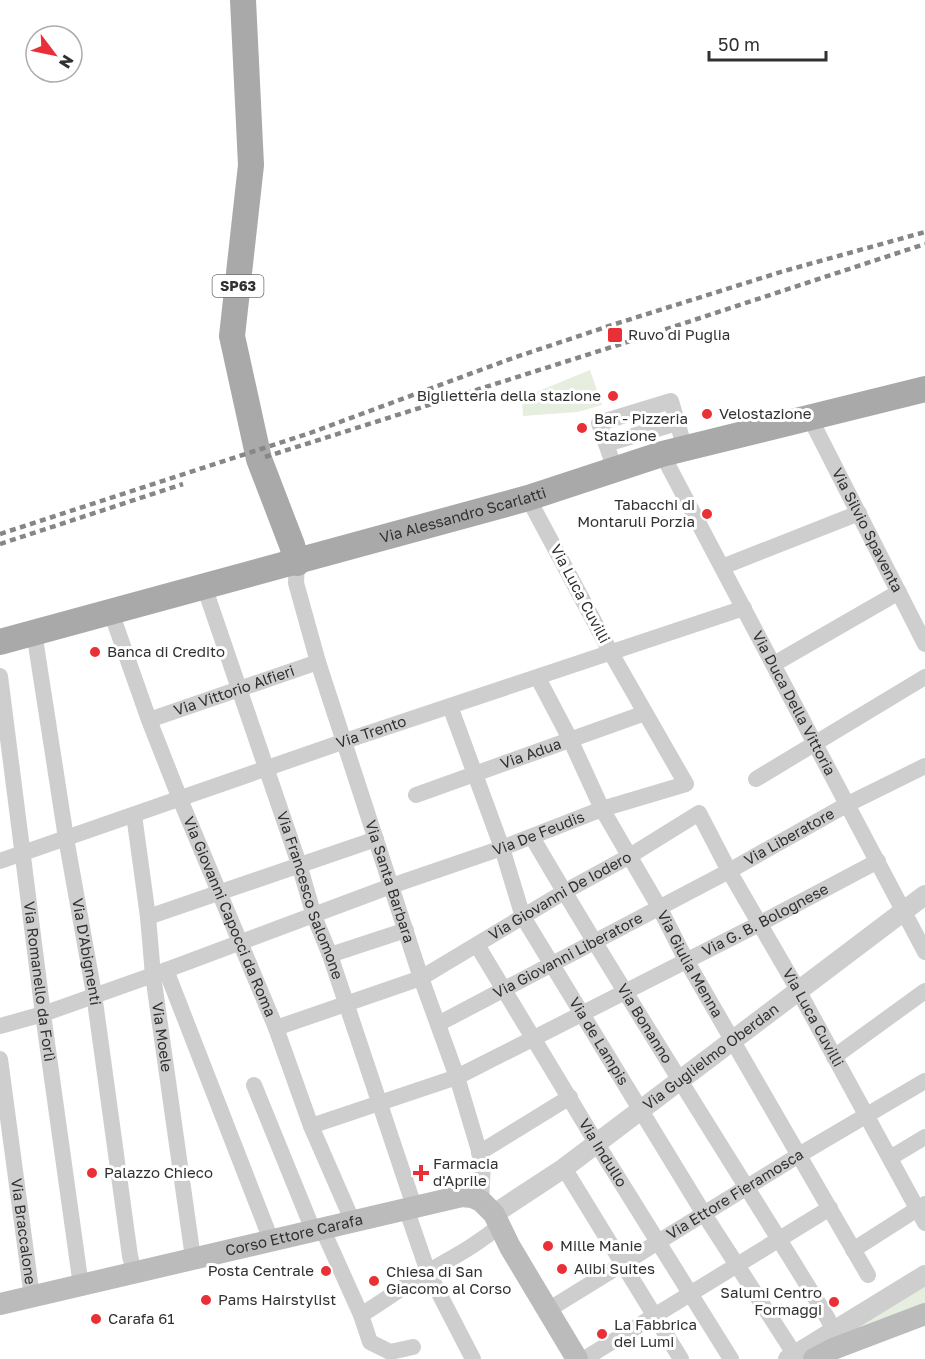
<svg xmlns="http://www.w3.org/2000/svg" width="925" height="1359" font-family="'Golos Text',sans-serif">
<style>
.green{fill:#e6eedf}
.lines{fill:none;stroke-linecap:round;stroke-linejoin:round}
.minor{stroke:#cecece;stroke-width:16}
.tertiary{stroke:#cecece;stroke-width:20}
.secondary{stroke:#bbb;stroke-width:22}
.primary{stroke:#a9a9a9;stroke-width:26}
.rail{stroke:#868686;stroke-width:4.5;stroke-dasharray:6 4.5;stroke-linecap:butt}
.poi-dot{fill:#ea3037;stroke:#fff;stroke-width:2}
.labels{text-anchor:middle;stroke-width:6;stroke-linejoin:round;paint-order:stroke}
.shield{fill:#fff;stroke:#6f6f6f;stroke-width:1.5}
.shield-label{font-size:14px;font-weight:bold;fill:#313131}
.poi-label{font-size:15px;fill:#313131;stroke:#fff;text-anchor:start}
.street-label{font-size:15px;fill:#313131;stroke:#fff}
</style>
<rect width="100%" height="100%" fill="#fff"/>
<g class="green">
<path d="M590,370L602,405L578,412L523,416L522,398Z"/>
<path d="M925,1284V1304L830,1339Z"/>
</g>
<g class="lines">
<g class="minor">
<path id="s1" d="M810,418L925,644"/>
<path d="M606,444L677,423"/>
<path id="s2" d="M662,454L925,952"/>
<path d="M615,470L599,423L671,401L685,449"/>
<path id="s3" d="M297,563L296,583L318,662L421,978L457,1077L483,1164L481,1201"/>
<path d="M722,567L859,513"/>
<path id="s4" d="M204,586L299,864L314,916L330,955L414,1206"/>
<path id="s5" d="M111,612L149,720L180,799L276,1028L311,1126L352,1220"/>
<path id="s6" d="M34,632L66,838L94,994L130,1256L134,1272"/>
<path d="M774,664L899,592"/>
<path id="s7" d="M0,676L43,1014L81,1286"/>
<path id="s8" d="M538,678L570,739L602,809L659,907L686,960L868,1275"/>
<path id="s9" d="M450,706L502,848L523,917L704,1214L795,1355"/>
<path id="s10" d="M149,720L318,662"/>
<path d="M756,779L925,677"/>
<path id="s11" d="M416,795L645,713"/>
<path id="s12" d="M134,815L148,917L153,975L193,1258"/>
<path id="s13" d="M532,837C627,1000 730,1158 828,1319L833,1331"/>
<path id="s14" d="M0,861L345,741L744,608"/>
<path d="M148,917L376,839"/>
<path id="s15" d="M477,945L597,1144L731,1359"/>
<path d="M330,955L406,930"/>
<path d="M166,970L271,1240"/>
<path id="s16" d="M438,1024L729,871L848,804L925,766"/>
<path id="s17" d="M0,1026L43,1014L153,975L391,886L502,848L602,809L686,784L611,653L528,498"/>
<path id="s18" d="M276,1028L421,978L564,892L628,857L699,813L729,871L798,990L925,1223"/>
<path d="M834,1057L925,991"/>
<path id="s19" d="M0,1059L32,1297"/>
<path d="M254,1085L313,1230"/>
<path id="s20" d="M311,1126L457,1077L759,924L878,861"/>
<path d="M479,1153L570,1097"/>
<path d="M890,1158L925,1137"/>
<path d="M564,1168L681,1359"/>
<path d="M406,1208L428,1272L473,1359"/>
<path d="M322,1228L361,1315L370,1342L390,1352L413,1347"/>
<path d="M853,1250L925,1204"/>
<path id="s21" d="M548,1310L799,1155L925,1081"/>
<path d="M361,1315C384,1301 405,1285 428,1272C453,1257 477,1245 499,1226"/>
<path d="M584,1359L830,1208"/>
</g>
<g class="tertiary">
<path id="s22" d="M494,1214L564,1168L925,895"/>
<path d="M788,1359L925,1275"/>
</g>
<g class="secondary">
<path id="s23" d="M0,1304L462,1196L472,1197L481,1201L494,1214L510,1247L577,1359"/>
<path d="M814,1359L833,1349L925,1314"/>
</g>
<g class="primary">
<path d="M243,0L251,165L232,336L259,459L292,545L297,563"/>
<path id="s24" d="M0,642L528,498L662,454L925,389"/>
</g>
<g class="rail">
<path d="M265,457L618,345L925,244"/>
<path d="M0,534L310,433L513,358L612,325L784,271L925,232"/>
<path d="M0,544L183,484"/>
</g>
</g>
<g class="poi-dot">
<rect x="607" y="327" width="16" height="16" rx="3"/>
<circle cx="613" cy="396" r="6"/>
<circle cx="707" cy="414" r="6"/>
<circle cx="582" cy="428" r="6"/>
<circle cx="707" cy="514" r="6"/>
<circle cx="95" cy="652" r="6"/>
<circle cx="92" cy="1173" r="6"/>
<path d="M418 1164h6v6h6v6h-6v6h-6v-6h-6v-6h6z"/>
<circle cx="548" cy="1246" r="6"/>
<circle cx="562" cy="1269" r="6"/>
<circle cx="326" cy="1271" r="6"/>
<circle cx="374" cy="1281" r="6"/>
<circle cx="206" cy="1300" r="6"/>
<circle cx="834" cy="1302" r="6"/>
<circle cx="96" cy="1319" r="6"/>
<circle cx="602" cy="1334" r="6"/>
</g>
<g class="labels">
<rect class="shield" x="212.5" y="275" width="51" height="22" rx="4.5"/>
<g class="shield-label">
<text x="238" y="291">SP63</text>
</g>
<g class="poi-label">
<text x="628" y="340">Ruvo di Puglia</text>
<text x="601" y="401" text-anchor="end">Biglietteria della stazione</text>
<text x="719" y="419">Velostazione</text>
<text x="594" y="424">Bar - Pizzeria<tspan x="594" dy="17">Stazione</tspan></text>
<text x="695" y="510" text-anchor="end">Tabacchi di<tspan x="695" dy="17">Montaruli Porzia</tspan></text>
<text x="107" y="657">Banca di Credito</text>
<text x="433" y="1169">Farmacia<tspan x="433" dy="17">d'Aprile</tspan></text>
<text x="104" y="1178">Palazzo Chieco</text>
<text x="560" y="1251">Mille Manie</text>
<text x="574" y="1274">Alibi Suites</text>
<text x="314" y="1276" text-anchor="end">Posta Centrale</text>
<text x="386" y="1277">Chiesa di San<tspan x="386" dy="17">Giacomo al Corso</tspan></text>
<text x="822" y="1298" text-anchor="end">Salumi Centro<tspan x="822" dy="17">Formaggi</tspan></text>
<text x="218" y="1305">Pams Hairstylist</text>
<text x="108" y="1324">Carafa 61</text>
<text x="614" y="1330">La Fabbrica<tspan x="614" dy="17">dei Lumi</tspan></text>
</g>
<g class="street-label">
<text dy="5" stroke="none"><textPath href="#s24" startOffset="480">Via Alessandro Scarlatti</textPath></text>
<text dy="5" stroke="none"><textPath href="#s1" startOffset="126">Via Silvio Spaventa</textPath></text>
<text transform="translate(580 594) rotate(62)" y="5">Via Luca Cuvilli</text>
<text dy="5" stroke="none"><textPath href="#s10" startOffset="90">Via Vittorio Alfieri</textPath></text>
<text dy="5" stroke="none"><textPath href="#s2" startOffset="282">Via Duca Della Vittoria</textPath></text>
<text dy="5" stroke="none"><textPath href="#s14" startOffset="393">Via Trento</textPath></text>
<text dy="5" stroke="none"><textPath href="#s11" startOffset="122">Via Adua</textPath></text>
<text dy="5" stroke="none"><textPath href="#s17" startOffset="572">Via De Feudis</textPath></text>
<text dy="5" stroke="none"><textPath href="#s16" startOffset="398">Via Liberatore</textPath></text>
<text dy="5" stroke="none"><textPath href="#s3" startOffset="333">Via Santa Barbara</textPath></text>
<text dy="5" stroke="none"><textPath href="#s4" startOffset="327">Via Francesco Salomone</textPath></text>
<text dy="5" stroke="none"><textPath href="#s18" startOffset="315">Via Giovanni De Iodero</textPath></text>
<text dy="5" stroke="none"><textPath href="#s5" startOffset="327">Via Giovanni Capocci da Roma</textPath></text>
<text dy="5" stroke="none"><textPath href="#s20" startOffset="500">Via G. B. Bolognese</textPath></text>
<text dy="5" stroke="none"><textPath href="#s6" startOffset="324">Via D'Abignenti</textPath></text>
<text dy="5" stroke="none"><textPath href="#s16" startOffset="147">Via Giovanni Liberatore</textPath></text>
<text dy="5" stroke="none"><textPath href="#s8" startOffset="324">Via Giulia Menna</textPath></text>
<text dy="5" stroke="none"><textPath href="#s7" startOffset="308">Via Romanello da Forlì</textPath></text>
<text dy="5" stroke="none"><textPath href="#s18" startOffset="711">Via Luca Cuvilli</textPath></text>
<text dy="5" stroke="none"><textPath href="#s13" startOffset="218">Via Bonanno</textPath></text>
<text dy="5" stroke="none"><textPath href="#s12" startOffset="224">Via Moele</textPath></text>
<text dy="5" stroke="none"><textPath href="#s9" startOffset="369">Via de Lampis</textPath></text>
<text dy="5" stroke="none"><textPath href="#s22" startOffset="268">Via Guglielmo Oberdan</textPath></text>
<text dy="5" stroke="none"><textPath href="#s15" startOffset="243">Via Indullo</textPath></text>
<text dy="5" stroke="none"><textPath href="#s21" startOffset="220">Via Ettore Fieramosca</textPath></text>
<text dy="5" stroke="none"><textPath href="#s19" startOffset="174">Via Braccalone</textPath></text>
<text dy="5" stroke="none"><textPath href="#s23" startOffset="302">Corso Ettore Carafa</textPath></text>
</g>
</g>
<g transform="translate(54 54) rotate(122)"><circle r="28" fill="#ffffff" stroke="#adadad" stroke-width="1.5"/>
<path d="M0-4.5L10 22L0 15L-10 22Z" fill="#ea3037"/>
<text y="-9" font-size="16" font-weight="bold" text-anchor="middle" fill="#313131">N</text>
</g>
<path d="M709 51v9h117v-9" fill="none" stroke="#313131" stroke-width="3"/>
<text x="718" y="51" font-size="18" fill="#313131" stroke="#ffffff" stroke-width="4.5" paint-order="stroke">50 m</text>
</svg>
